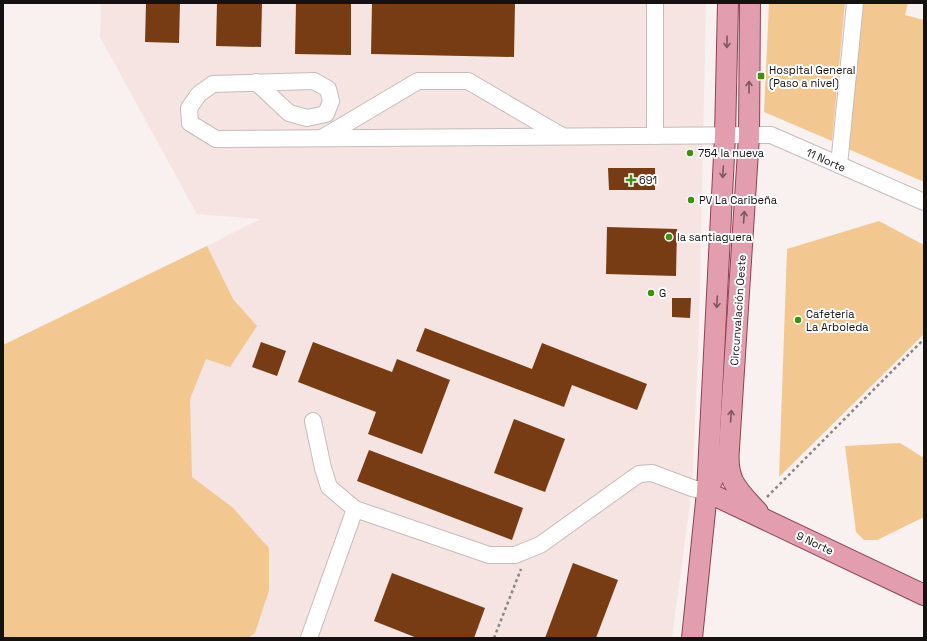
<svg xmlns="http://www.w3.org/2000/svg" width="927" height="641" font-family="'Space Grotesk',sans-serif">
<style>
.built{fill:#f5e4e1}
.green{fill:#f3c790}
.building{fill:#773c13}
.lines{fill:none;stroke-linecap:round;stroke-linejoin:round}
.minor-casing{stroke:#c5bcbb;stroke-width:18}
.major-casing{stroke:#8d4254;stroke-width:22}
.path{stroke:#8a8483;stroke-width:2.5;stroke-dasharray:3 3;stroke-linecap:butt}
.minor{stroke:#fff;stroke-width:16}
.major{stroke:#e29eae;stroke-width:20}
.oneway{stroke:#7b585f}
.poi-dot{fill:#3a9308;stroke:#fff;stroke-width:1.5}
.labels{text-anchor:middle;stroke-width:4;stroke-linejoin:round;paint-order:stroke}
.poi-label{font-size:11px;fill:#141110;stroke:#fff;text-anchor:start}
.street-label{font-size:11px;fill:#141110;stroke:#fff}
</style>
<rect width="100%" height="100%" fill="#f9f1ef"/>
<path class="built" d="M101,3H706L699,332L692,488L672,638H3V345L207,246L260,219L197,214L100,37Z"/>
<g class="green">
<path d="M769,3H845L832,141L764,112Z"/>
<path d="M862,3H908L905,15L924,20V182L846,148Z"/>
<path d="M879,221L924,245V334L779,477L787,249Z"/>
<path d="M207,246L233,299L257,326L230,367L206,359L190,399L192,477L232,507L269,548V590L255,633L248,638H3V345Z"/>
<path d="M900,443L924,458V517L877,540H864L856,532L845,446Z"/>
</g>
<g class="building">
<path d="M146,3H180L179,43L145,42Z"/>
<path d="M217,3H262L261,47L216,46Z"/>
<path d="M296,3H351V55L295,54Z"/>
<path d="M372,3H515L514,57L371,54Z"/>
<path d="M608,168H655V190H609Z"/>
<path d="M607,227L677,229L676,276L606,274Z"/>
<path d="M672,298H691L690,318L672,317Z"/>
<path d="M425,328L532,369L542,343L647,384L637,410L572,385L564,407L416,351Z"/>
<path d="M261,342L286,351L277,376L252,367Z"/>
<path d="M313,342L392,372L397,359L450,380L422,454L368,434L376,412L298,382Z"/>
<path d="M514,419L565,439L545,492L494,473Z"/>
<path d="M369,450L523,508L512,540L357,481Z"/>
<path d="M573,563L618,580L596,638H545Z"/>
<path d="M392,573L485,608L474,638H417L374,621Z"/>
</g>
<g class="lines">
<defs>
<g id="minor">
<path d="M256,82L289,113L307,118L326,114L331,101L328,89L314,81L213,84L199,94L189,108L190,123L216,139L771,135L924,202"/>
<path d="M655,136V3"/>
<path d="M322,138L418,81H468L562,136"/>
<path d="M839,165L855,3"/>
<path d="M313,421L323,468L329,487L355,509L489,555H515L540,545L639,474L652,473L692,488L707,492"/>
<path d="M309,638L355,509"/>
</g>
<g id="major">
<path d="M729,448C726,481 737,489 758,512"/>
<path d="M710,485L729,448L749,136L750,3"/>
<path d="M707,492L924,595"/>
<path d="M692,638L707,492L725,136L728,3"/>
</g>
</defs>
<use href="#minor" class="minor-casing"/>
<use href="#major" class="major-casing"/>
<g class="path">
<path d="M767,497L924,339"/>
<path d="M494,638L521,569"/>
</g>
<use href="#minor" class="minor"/>
<use href="#major" class="major"/>
</g>
<defs><path id="oneway-shaft" d="M-6 0H5M1.5-3L5.5 0L1.5 3" fill="none" stroke-width="1.6" stroke-linecap="round" stroke-linejoin="round"/></defs>
<g class="oneway">
<use href="#oneway-shaft" transform="translate(727 42) rotate(91)"/>
<use href="#oneway-shaft" transform="translate(749 87) rotate(-90)"/>
<use href="#oneway-shaft" transform="translate(723 172) rotate(93)"/>
<use href="#oneway-shaft" transform="translate(744 217) rotate(-86)"/>
<use href="#oneway-shaft" transform="translate(717 302) rotate(93)"/>
<use href="#oneway-shaft" transform="translate(731 416) rotate(-86)"/>
</g>
<g class="poi-dot">
<rect x="757" y="72" width="8" height="8" rx="2"/>
<circle cx="690" cy="153" r="4"/>
<path d="M629 174h4v4h4v4h-4v4h-4v-4h-4v-4h4z"/>
<circle cx="691" cy="200" r="4"/>
<circle cx="669" cy="237" r="4"/>
<circle cx="651" cy="293" r="4"/>
<circle cx="798" cy="320" r="4"/>
</g>
<g class="labels">
<g class="poi-label">
<text x="769" y="74">Hospital General<tspan x="769" dy="13">(Paso a nivel)</tspan></text>
<text x="698" y="157">754 la nueva</text>
<text x="639" y="184">691</text>
<text x="699" y="204">PV La Caribeña</text>
<text x="677" y="241">la santiaguera</text>
<text x="659" y="297">G</text>
<text x="806" y="318">Cafeteria<tspan x="806" dy="13">La Arboleda</tspan></text>
</g>
<g class="street-label">
<text transform="translate(826 160) rotate(24)" y="4">11 Norte</text>
<text transform="translate(738 310) rotate(-86)" y="4">Circunvalación Oeste</text>
<text transform="translate(815 543) rotate(25)" y="4">9 Norte</text>
</g>
</g>
<rect width="927" height="641" fill="none" stroke="#141110" stroke-width="8"/>
</svg>
